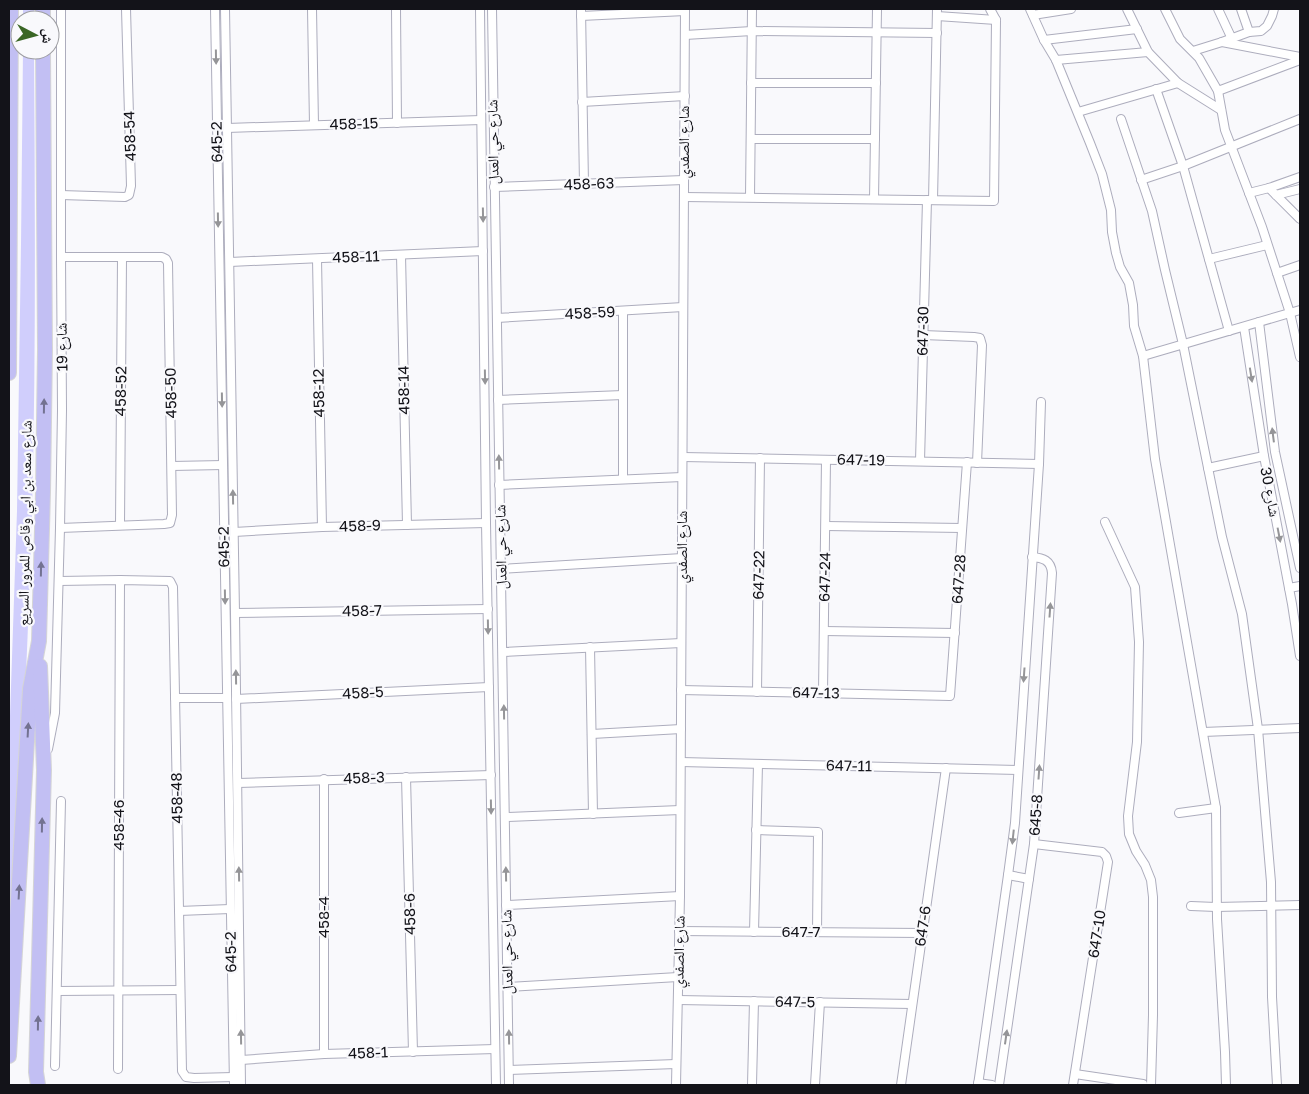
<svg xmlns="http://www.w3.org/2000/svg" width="1309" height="1094" font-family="'Golos Text','Noto Naskh Arabic',sans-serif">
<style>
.green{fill:#d0cefc}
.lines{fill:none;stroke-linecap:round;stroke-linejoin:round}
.minor-casing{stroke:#adadbd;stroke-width:10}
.motorway-casing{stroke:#d5d5d6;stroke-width:16}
.minor{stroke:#fff;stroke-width:8}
.motorway{stroke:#c2bff3;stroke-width:14}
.oneway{fill:#959598}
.oneway2{fill:#737291}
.labels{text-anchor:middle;stroke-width:4.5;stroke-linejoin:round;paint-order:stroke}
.street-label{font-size:15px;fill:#131319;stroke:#f9f9fc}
</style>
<rect width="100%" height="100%" fill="#f9f9fc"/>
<g class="green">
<rect x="23" y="9" width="11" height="11"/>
<path d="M23,50H34C35,204 36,358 32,512C27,674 19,836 9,998V745L17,511L21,244Z"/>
</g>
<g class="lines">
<defs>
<g id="minor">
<path d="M215,9L234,1085"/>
<path d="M225,9L235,613L241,1085"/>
<path d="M312,9L314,125"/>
<path d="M396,9L397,123"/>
<path d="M480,9L486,523L496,1085"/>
<path d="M492,9L509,1085"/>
<path d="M581,9L584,184"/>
<path d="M990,9L996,20"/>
<path d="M1030,9L1044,40L1056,60L1090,143L1102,174L1111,210L1112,232L1116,253L1120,267L1129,283L1133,305L1134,326L1143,356L1155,459L1216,808L1217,919L1225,1052L1226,1085"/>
<path d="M1127,9L1148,52L1178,83L1221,110"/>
<path d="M1165,9L1180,39L1199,58L1218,91L1225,130L1262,227L1290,313L1300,357"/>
<path d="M1218,9L1232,39"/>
<path d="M1241,9L1249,32"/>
<path d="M1033,15L1071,9"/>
<path d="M581,16L685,11"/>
<path d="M685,35L752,31L937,33"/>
<path d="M1044,40L1137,29"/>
<path d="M1222,42L1300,57"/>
<path d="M1193,51L1222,42L1249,32L1261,31L1267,26L1272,16L1274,9"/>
<path d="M1056,60L1148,52"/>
<path d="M751,83H876"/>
<path d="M1156,89L1183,166L1229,331"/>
<path d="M1218,91L1300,60"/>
<path d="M582,102L685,96"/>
<path d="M1078,112L1178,83"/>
<path d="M1121,119L1152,211L1165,270L1183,344L1222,537L1242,614L1258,729L1271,882L1272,997L1277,1085"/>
<path d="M227,128L481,120"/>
<path d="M751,139H875"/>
<path d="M1141,180L1183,166L1300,119"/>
<path d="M494,187L684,180"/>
<path d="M1269,188L1300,219"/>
<path d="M1249,193L1269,188L1300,177"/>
<path d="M61,195L125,197L129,195L131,186L126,9"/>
<path d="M1276,195L1300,189"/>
<path d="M684,197L994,201L996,20L937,16"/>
<path d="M750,197L752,9"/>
<path d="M874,199L877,9"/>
<path d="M933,200L937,9"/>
<path d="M401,255L407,525"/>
<path d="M317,259L322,527"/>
<path d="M1209,259L1267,245"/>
<path d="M230,262L483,251"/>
<path d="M1277,273L1300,265"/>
<path d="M623,311V479"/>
<path d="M497,318L683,307"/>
<path d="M1259,322L1275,452L1300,568"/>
<path d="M1244,327L1264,456L1292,604L1300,656"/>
<path d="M923,335L974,337L980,338L982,345L977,463"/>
<path d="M1143,356L1300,310"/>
<path d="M498,400L623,395"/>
<path d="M683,457L1039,464"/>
<path d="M920,461L927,200"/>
<path d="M172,466L223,465"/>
<path d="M1208,468L1264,456"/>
<path d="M499,485L682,477"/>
<path d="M1105,522L1135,587L1139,642L1137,742L1128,816L1129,834L1136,851L1145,865L1151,880L1153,897V1015L1151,1085"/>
<path d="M120,525L122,258"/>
<path d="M826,526L962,528"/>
<path d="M60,528L164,524L170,523L172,515L168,263L166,259L162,257H61"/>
<path d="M234,532L322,527L486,523"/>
<path d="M501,569L682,558"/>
<path d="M59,581L120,580L170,581L173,587L182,1071L186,1077L194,1078L233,1077"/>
<path d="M1289,588L1300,586"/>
<path d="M235,613L488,609"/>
<path d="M824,631L955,633"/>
<path d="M590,647L593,814"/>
<path d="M503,652L681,643"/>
<path d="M681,690L950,696L967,462"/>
<path d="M757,692L760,458"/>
<path d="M823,693L826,460"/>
<path d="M175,698H227"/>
<path d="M236,699L489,687"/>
<path d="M1203,732L1300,728"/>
<path d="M592,734L681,729"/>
<path d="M48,749L55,713L60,528L62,410L61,257V9"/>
<path d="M681,762L1018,770"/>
<path d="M406,777L413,1052"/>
<path d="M324,779V1054"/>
<path d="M238,783L491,775"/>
<path d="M1179,813L1216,808"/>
<path d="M505,817L680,810"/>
<path d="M756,830L818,832L817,932"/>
<path d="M1034,844L1102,852L1106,856L1108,862L1073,1085"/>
<path d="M1008,875L1029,879"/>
<path d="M506,905L680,896"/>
<path d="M1191,906L1216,907L1300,905"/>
<path d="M179,911L230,909"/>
<path d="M679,931L923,933"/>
<path d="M754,932L758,764"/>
<path d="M508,987L678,977"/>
<path d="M57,991L180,990"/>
<path d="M678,1000L912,1004"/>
<path d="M241,1060L324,1054L495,1049"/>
<path d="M55,1066L61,801"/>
<path d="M118,1069L120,580"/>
<path d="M509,1070L676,1064"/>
<path d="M1075,1074L1143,1084V1085"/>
<path d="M978,1083L992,1085"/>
<path d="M676,1085L680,896L685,9"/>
<path d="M752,1085L754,1001"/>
<path d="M815,1085L820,1002"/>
<path d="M901,1085L946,768"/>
<path d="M978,1085L1008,875L1015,823L1039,464L1041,402"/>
<path d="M999,1085L1034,844L1052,573C1051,560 1043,558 1032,557"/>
</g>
<g id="motorway">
<path d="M43,9V20"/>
<path d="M9,373L11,9"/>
<path d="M9,1056L30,689L39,641L43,492L45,350L43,50"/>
<path d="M38,1085L36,1072L44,770L40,666"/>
</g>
</defs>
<use href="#minor" class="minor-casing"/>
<use href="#motorway" class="motorway-casing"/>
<use href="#minor" class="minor"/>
<use href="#motorway" class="motorway"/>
</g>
<defs><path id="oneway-solid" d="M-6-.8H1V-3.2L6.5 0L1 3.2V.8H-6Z" transform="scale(1.25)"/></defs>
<g class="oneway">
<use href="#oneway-solid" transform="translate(216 57) rotate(89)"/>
<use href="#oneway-solid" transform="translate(483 215) rotate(89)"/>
<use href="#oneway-solid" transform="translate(218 220) rotate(89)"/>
<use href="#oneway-solid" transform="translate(1251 375) rotate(81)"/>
<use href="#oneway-solid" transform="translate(485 377) rotate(89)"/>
<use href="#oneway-solid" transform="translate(222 400) rotate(89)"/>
<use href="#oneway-solid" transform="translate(1273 435) rotate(-97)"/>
<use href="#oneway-solid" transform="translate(499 462) rotate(-91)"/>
<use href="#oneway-solid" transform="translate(233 497) rotate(-91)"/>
<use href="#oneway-solid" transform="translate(1279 535) rotate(79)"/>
<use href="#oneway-solid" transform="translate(225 597) rotate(89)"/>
<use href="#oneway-solid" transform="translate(1050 610) rotate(-86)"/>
<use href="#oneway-solid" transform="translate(488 627) rotate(89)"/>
<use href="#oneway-solid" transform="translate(1024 675) rotate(94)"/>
<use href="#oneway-solid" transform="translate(236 677) rotate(-91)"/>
<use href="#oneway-solid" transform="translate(504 712) rotate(-91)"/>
<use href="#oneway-solid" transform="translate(1039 772) rotate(-86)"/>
<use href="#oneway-solid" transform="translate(491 807) rotate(89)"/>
<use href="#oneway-solid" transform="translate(1013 837) rotate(96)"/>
<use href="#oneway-solid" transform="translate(239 874) rotate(-91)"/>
<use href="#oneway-solid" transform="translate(506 874) rotate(-91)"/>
<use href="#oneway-solid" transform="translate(241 1037) rotate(-91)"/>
<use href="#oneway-solid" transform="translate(509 1037) rotate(-91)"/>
<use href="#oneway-solid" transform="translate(1006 1037) rotate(-82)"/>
</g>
<g class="oneway2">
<use href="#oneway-solid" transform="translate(44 406) rotate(-89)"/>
<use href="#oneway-solid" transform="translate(41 569) rotate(-89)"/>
<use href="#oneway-solid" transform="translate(28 730) rotate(-87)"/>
<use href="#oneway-solid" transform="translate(42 825) rotate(-89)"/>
<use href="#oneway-solid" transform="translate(19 892) rotate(-87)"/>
<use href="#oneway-solid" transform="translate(38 1023) rotate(-89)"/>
</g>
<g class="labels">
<g class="street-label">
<text transform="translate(354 124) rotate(-2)" y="5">458-15</text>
<text transform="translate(130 136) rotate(-92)" y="5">458-54</text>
<text transform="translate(217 142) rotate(-91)" y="5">645-2</text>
<text transform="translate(493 142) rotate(-91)" y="5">شارع حي العدل</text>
<text transform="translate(684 142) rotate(-90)" y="5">شارع الصفدي</text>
<text transform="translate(589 184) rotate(-2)" y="5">458-63</text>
<text transform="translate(356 257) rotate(-2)" y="5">458-11</text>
<text transform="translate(590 313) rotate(-3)" y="5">458-59</text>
<text transform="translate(923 331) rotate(-89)" y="5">647-30</text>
<text transform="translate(62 347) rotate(-91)" y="5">شارع 19</text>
<text transform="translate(404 390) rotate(-91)" y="5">458-14</text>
<text transform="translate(121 391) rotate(-89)" y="5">458-52</text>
<text transform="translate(171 393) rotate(-91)" y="5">458-50</text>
<text transform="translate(319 393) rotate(-91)" y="5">458-12</text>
<text transform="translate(861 460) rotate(1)" y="5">647-19</text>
<text transform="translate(1270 492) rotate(79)" y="5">شارع 30</text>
<text transform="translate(25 523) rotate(-89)" y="5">شارع سعد بن ابي وقاص للمرور السريع</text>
<text transform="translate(360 526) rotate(-2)" y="5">458-9</text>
<text transform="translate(224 547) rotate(-91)" y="5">645-2</text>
<text transform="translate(501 547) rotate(-91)" y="5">شارع حي العدل</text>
<text transform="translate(682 547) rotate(-90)" y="5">شارع الصفدي</text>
<text transform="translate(759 575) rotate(-89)" y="5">647-22</text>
<text transform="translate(825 577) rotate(-89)" y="5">647-24</text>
<text transform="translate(959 579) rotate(-86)" y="5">647-28</text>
<text transform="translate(362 611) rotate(-1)" y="5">458-7</text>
<text transform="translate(363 693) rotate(-3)" y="5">458-5</text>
<text transform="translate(816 693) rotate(1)" y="5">647-13</text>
<text transform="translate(849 766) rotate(1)" y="5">647-11</text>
<text transform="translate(364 778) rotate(-2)" y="5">458-3</text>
<text transform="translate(177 798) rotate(-91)" y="5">458-48</text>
<text transform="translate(1036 815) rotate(-86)" y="5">645-8</text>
<text transform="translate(119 825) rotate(-90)" y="5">458-46</text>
<text transform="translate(410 914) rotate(-91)" y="5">458-6</text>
<text transform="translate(324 917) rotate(-90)" y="5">458-4</text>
<text transform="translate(923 926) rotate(-82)" y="5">647-6</text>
<text x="801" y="937">647-7</text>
<text transform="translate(1097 934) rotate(-81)" y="5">647-10</text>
<text transform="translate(231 952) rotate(-91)" y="5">645-2</text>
<text transform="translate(507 952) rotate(-91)" y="5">شارع حي العدل</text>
<text transform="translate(679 952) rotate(-89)" y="5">شارع الصفدي</text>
<text transform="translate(795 1002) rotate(1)" y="5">647-5</text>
<text transform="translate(368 1053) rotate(-2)" y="5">458-1</text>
</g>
</g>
<rect width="1309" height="1094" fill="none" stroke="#131319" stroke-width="20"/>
<g transform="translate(35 35) rotate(96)"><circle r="24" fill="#f9f9fc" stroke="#9d9da1"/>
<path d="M0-4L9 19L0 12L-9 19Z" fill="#3a6625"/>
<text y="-8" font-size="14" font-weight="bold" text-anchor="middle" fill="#131319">ش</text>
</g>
</svg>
